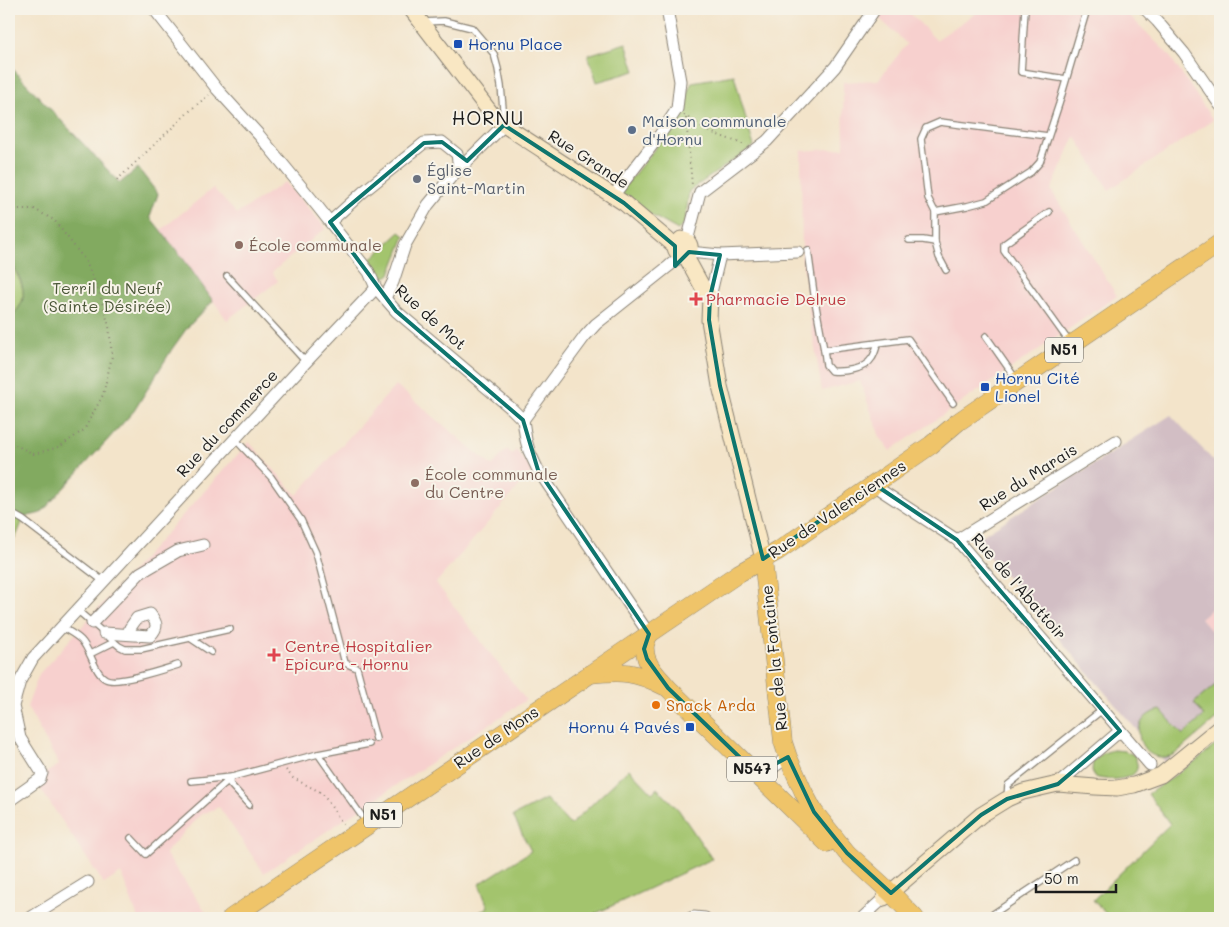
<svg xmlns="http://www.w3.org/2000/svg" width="1229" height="927" font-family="Mali,sans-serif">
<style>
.built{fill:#f7d0ce}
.industrial{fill:#d2bec4}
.green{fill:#a3c46d;stroke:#607044}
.forest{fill:#82aa60;stroke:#4f633e}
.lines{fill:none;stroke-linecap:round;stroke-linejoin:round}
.lane-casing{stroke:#888073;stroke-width:8}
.street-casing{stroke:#888073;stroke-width:13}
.secondary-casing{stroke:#888073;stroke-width:17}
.primary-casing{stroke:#888073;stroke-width:19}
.path{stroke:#888073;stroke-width:2;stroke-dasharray:1 4;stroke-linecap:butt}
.lane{stroke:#fff;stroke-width:5.5}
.street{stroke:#fff;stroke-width:11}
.secondary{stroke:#f9e7c3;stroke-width:15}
.primary{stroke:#efc469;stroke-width:18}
.marked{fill:none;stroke:#0f766e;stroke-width:4;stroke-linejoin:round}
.transit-dot{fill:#1a4fb4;stroke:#f7f3e8;stroke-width:2}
.service-dot{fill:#5c6f8a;stroke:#f7f3e8;stroke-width:2}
.worship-dot{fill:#6b7280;stroke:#f7f3e8;stroke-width:2}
.education-dot{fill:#8d6e63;stroke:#f7f3e8;stroke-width:2}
.health-dot{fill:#e0444e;stroke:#f7f3e8;stroke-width:2}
.food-dot{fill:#e8710a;stroke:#f7f3e8;stroke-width:2}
.labels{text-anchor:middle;stroke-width:4;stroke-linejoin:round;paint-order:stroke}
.shield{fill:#f7f3e8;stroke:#5e5c59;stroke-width:1}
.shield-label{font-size:15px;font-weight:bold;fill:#1c1c1c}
.transit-label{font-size:16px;fill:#164399;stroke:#f7f3e8;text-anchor:start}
.service-label{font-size:16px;fill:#4e5e75;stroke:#f7f3e8;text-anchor:start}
.street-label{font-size:16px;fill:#1c1c1c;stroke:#f7f3e8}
.worship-label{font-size:16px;fill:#5b616d;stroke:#f7f3e8;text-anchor:start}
.education-label{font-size:16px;fill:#785e54;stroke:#f7f3e8;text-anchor:start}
.park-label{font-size:16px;fill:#4b5738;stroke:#f7f3e8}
.health-label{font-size:16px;fill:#be3a42;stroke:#f7f3e8;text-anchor:start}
.food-label{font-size:16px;fill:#c56008;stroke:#f7f3e8;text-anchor:start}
.quarter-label{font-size:19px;letter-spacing:1px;fill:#1c1c1c;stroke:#f7f3e8}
</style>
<rect width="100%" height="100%" fill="#f7f3e8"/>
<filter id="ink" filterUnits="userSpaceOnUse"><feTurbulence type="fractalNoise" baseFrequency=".02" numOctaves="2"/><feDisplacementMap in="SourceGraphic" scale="10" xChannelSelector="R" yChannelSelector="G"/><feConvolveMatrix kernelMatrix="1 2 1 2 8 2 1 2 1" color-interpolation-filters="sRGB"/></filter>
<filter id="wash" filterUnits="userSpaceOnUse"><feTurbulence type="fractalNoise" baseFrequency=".0096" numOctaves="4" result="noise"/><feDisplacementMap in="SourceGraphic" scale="20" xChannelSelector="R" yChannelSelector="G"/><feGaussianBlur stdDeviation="1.12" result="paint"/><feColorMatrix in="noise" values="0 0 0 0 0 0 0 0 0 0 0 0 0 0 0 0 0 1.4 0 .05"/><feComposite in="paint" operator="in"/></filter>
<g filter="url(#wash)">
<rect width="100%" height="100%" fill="#f3e4ca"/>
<g class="built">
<path d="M887,9H906L936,40L979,11L978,9H1123L1169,55L1213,120L1109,190L1075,136L1051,190L1117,296L890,451L880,437L860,381L822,391L807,299L805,276L802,260L801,151L844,148L843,82L878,80L907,44L880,19Z"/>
<path d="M285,182L326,228L272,272L278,281L227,320L185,261L161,230L213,188L237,214Z"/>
<path d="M396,385L492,466L507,449L512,454L516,450L532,471L436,583L526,700L339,823L264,873L219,807L200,815L165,853L206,912L198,918H138L121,873L104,884L36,782L41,776L59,765L27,707L39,674L249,442L297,495Z"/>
<path d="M1220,601V641L1200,618Z"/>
</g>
<path class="industrial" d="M1171,415L1220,468V601L1200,618L1220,641V716L1164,762L975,540Z"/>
<g class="green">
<path d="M626,43L635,71L597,82L588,55Z"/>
<path d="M734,75L749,130L754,146L689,191L685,223L678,230L617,196L684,112L683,102L692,82Z"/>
<path d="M400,232L405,236L390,274C380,283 374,270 368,262Z"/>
<path d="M9,261L10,262C22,284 33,298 9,318Z"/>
<path d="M9,512L23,520L16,537L9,545Z"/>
<path d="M1220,681V716L1175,754C1140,771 1122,716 1161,710L1183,735L1204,716L1194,703Z"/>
<path d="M1220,741V918H1110L1093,900L1170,824L1148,794L1200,758Z"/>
<path d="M1113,750L1125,751L1134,755C1136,760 1139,766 1136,771C1131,781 1102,781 1093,776L1092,770L1093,762L1103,753Z"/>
<path d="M629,769L652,793L657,788L678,809L712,859L586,918H470L488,907L479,884L531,851L513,816L546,799L570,825Z"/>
</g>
<path class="forest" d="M9,65L120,183L138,168L158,194L150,217L185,261L213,301L187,328L172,349L134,411L41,513C30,516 18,519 9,512V318C15,313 22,306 23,298C25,286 17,270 9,261Z"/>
</g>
<g filter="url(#ink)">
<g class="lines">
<defs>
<g id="lane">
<path d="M1025,9L1021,72L1066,79"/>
<path d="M423,22L444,21L472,28L494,54L498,69L501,86L504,120"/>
<path d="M1048,136L940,122L926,128L921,139L928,198L935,212L967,206L986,201L1031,172L1040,162L1059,104L1087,9"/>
<path d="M935,212V242L939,257L946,270"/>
<path d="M1049,212L1004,244V251L1070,343"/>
<path d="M909,240H923L935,242"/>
<path d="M808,250L815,301L824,350L908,339L953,403"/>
<path d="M227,276L306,362"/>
<path d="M986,336L1016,379"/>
<path d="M824,350L826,365L831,371C843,372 865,370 872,358C875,354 876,348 878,343"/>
<path d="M235,439L271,477L301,520L316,553L345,663L357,668L376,739"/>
<path d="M9,512L23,520L103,581"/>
<path d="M77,610L119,646L125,649H141L230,629"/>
<path d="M62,627C68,631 76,635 81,640C91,650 94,673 106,679C117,685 165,669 178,665"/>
<path d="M190,638L211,652"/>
<path d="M90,654L114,642"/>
<path d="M318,754L369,744"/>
<path d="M191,781L232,777L230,780V784L249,805"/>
<path d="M1007,798L1008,785L1102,710"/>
<path d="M131,838L146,854L232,777L318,754L366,822"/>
<path d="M987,918L1074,860"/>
</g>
<g id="street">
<path d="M154,9L217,89L259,135L318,207L369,272L376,288L396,311L512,409L523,420L526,440L529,451L538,470L649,634"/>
<path d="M1145,9L1157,21L1184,53L1220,105"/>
<path d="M613,196L657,139L677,109L680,81L667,9"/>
<path d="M330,222L363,192L424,143L442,142L457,154L459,168"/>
<path d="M687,241L700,192L767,141L835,67L875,9"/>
<path d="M689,252L720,255L798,252"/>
<path d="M710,297L720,255"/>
<path d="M385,298L393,282L405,245L428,205L451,177L504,125"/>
<path d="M523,420L585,336L596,324L669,266L682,255"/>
<path d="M877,480L874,484L879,489L957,540L1150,765"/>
<path d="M957,540L1116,441"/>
<path d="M92,623L140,573L178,551L203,545"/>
<path d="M104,633L150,636C159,627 157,623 150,614L137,618L130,628L128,634"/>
<path d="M757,774L771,769L788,757"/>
<path d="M1058,784L1120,731"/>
<path d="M9,801L40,779L42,773L20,738L13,706L20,681L33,658L306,362L376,288"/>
<path d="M30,918L88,882"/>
<path d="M691,918L694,917L705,918"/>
<path d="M862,918L884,898"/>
</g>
<g id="secondary">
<path d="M411,9L491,113L504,125L624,203L675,246C675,252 679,255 685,255"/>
<path d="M675,246L677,243L681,239L687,241C692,246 691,251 685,255"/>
<path d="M685,255L703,288L710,297L709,320L720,386L763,559"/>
<path d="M884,898L981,815L1007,799L1023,792L1058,784L1095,787L1117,788L1134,785L1161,775L1220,727"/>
</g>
<g id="primary">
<path d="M763,559L783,742L788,757L804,793L814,812L847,853L891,893L915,918"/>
<path d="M649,634C647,639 644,645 645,650C645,665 659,677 668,688L827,843"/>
<path d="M590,674C622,671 635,671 664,686"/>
<path d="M231,918L739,573L778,551L931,445L958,422L1220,243"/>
</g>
</defs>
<use href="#lane" class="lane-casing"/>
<use href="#street" class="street-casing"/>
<use href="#secondary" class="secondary-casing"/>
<use href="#primary" class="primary-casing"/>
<g class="path">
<path d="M684,115L710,132L745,145"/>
<path d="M686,118L692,185"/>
<path d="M117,180L194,107L209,95"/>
<path d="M9,210L14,209H34L54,220L85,260L99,292L109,326L112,356L103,395L84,430L59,447L34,454L9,442"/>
<path d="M286,770L293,778L322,793L343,824"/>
</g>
<use href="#lane" class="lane"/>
<use href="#street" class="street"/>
<use href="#secondary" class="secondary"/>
<use href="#primary" class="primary"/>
</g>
</g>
<path class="marked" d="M504,125L624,203L675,246V266L689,252L720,255L710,297L709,320L720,386L763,559L874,484L957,540L1120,731L1058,784L1007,799L981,815L891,893L847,853L814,812L788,757L757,774L668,688L647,659L644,649L649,634L538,470L523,420L396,311L330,222L424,143L442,142L467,161Z"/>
<g class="transit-dot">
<rect x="453" y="39" width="10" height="10" rx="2.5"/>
<rect x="980" y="382" width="10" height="10" rx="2.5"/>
<rect x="685" y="722" width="10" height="10" rx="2.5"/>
</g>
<circle class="service-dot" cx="632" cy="130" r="5"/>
<circle class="worship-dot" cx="417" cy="179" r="5"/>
<g class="education-dot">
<circle cx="239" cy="245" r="5"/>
<circle cx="415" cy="483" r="5"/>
</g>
<g class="health-dot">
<path d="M693.5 291.5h5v5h5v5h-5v5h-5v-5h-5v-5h5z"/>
<path d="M271.5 647.5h5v5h5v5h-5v5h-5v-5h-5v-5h5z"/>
</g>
<circle class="food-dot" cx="656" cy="705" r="5"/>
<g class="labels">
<g class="shield">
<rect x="1045" y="337.5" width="38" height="25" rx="4"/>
<rect x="727" y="756.5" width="50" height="25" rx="4"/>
<rect x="364" y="802.5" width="38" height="25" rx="4"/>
</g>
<g class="shield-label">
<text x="1064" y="355">N51</text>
<text x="752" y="774">N547</text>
<text x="383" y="820">N51</text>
</g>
<g class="transit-label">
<text x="468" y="50">Hornu Place</text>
<text x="995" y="384">Hornu Cité<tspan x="995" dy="18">Lionel</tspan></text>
<text x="680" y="733" text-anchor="end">Hornu 4 Pavés</text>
</g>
<g class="service-label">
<text x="642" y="127">Maison communale<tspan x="642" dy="18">d'Hornu</tspan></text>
</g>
<g class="street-label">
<text transform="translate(589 159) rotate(33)" y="6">Rue Grande</text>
<text transform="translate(431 317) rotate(42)" y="6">Rue de Mot</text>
<text transform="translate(227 423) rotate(-47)" y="6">Rue du commerce</text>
<text transform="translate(1028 477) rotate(-32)" y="6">Rue du Marais</text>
<text transform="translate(837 509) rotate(-34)" y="6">Rue de Valenciennes</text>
<text transform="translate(1019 586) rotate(49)" y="6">Rue de l'Abattoir</text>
<text transform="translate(774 658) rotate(-96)" y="6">Rue de la Fontaine</text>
<text transform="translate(496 737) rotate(-34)" y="6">Rue de Mons</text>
</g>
<g class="worship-label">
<text x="427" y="176">Église<tspan x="427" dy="18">Saint-Martin</tspan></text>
</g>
<g class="education-label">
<text x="249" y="251">École communale</text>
<text x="425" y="480">École communale<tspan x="425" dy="18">du Centre</tspan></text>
</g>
<g class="park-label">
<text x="107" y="294">Terril du Neuf<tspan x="107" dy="18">(Sainte Désirée)</tspan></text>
</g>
<g class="health-label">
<text x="706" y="305">Pharmacie Delrue</text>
<text x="285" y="652">Centre Hospitalier<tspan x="285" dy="18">Epicura - Hornu</tspan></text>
</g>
<g class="food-label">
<text x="666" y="711">Snack Arda</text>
</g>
<g class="quarter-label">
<text x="488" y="125">HORNU</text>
</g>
</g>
<rect width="1229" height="927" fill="none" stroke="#f7f3e8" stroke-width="30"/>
<path d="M1036 884v8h80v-8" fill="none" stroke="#1c1c1c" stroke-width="2.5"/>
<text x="1044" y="884" font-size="15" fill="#1c1c1c" stroke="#f7f3e8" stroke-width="4" paint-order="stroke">50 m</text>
</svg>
